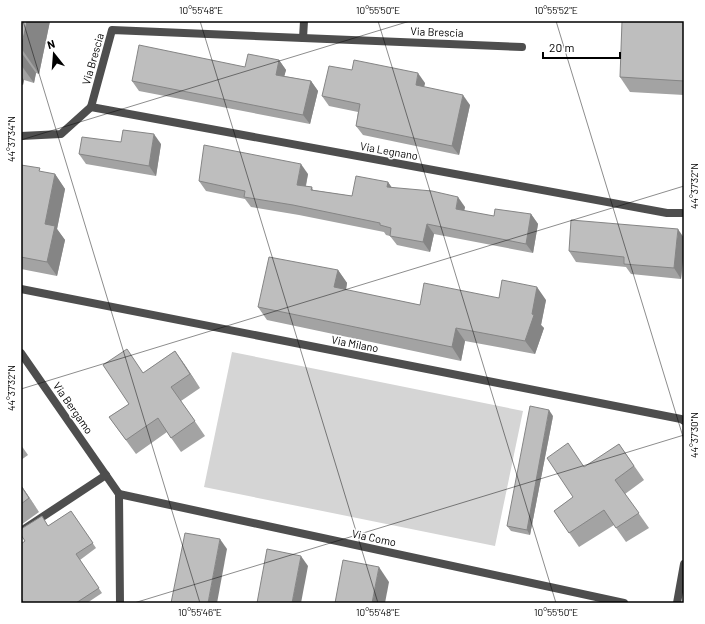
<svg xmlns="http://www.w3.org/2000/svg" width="705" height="624" font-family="Barlow,sans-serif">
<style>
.green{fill:#d5d5d5}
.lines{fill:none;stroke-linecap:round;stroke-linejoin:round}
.minor{stroke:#4e4e4e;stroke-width:8}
.wall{fill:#a3a3a3}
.shaded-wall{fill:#858585}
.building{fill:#bebebe;stroke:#858585}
.ticks{fill:none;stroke:#000;stroke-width:1;stroke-opacity:0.45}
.labels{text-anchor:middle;stroke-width:3.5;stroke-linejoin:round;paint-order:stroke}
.street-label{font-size:11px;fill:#000;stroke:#fff}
.neatline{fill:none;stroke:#000;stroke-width:1.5}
.ticks-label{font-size:10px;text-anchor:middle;fill:#000}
</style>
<rect width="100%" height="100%" fill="#fff"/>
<path class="green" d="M232,352L523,411L495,546L204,487Z"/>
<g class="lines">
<g class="minor">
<path d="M303,38L304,21"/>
<path d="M91,107L667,213H684"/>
<path d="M21,136L61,134L91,107L112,30L522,47"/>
<path d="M21,289L681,419L684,421"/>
<path d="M21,353L119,494L120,603"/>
<path d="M119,494L624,603"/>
<path d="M21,531L106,475"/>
<path d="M677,603L684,564"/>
</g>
</g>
<g class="wall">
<path d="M21,21H50L39,74L36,73L34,83L24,80L23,85H21Z"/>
<path d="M684,21V95L630,92L620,77Z"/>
<path d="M279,60L286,70L284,76L311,81L318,91L310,124L139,91L132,81L245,67Z"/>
<path d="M352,70L425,83L424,87L470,105L459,155L363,135L356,126L358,112L329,106L322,96Z"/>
<path d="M121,142L161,144L156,176L86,164L79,154Z"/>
<path d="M21,165L42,172L55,174L65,189L57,229L65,240L57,276L21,269Z"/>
<path d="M308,174L306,186L312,187L313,190L352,196L388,182L391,187L465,207L464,211L494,216L531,214L538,224L533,253L434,234L430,252L397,245L390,236L386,235L384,232L299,215L251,207L245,199L206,191L199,181Z"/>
<path d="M684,238V247L681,279L631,274L626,267L576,262L569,251Z"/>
<path d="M338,270L347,283L346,290L420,305L499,298L546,300L541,325L544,328L535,354L465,341L461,361L267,320L258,307Z"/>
<path d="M175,351L200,388L181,401L205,436L181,452L167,432L136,454L109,417L129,404L143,373Z"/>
<path d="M553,416L530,535L511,531L507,526Z"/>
<path d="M619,444L644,480L625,494L649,528L626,542L614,525L579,547L554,511L573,497L585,467Z"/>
<path d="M21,445L28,455L21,460Z"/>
<path d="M21,485L39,512L21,525Z"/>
<path d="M71,511L96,548L80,560L102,593L87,603H21L48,526Z"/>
</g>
<g class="shaded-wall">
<path d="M27,21H50L39,74L21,48Z"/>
<path d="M21,52L36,73L34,83L21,65Z"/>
<path d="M279,60L286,70L282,85L276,75Z"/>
<path d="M418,73L425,83L422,95L416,85Z"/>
<path d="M21,76L24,80L23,85L21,82Z"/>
<path d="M311,81L318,91L310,124L303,115Z"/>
<path d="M463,95L470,105L459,155L452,146Z"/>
<path d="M154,134L161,144L156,176L149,166Z"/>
<path d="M301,164L308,174L304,194L297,185Z"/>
<path d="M55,174L65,189L57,229L65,240L57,276L47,262L45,224Z"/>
<path d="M388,182L395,192L387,187Z"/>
<path d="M458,197L465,207L462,219L456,209Z"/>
<path d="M531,214L538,224L533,253L526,244Z"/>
<path d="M427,224L434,234L430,252L423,242Z"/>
<path d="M678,229L684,238V247L681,279L674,268Z"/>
<path d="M338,270L347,283L344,301L334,287Z"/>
<path d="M537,287L546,300L541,325L544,328L535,354L525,341Z"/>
<path d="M456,328L465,341L461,361L452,347Z"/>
<path d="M175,351L185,365L200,388L190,374Z"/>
<path d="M549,410L553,416L530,535L527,530Z"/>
<path d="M21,485L39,512L21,486Z"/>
<path d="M220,539L227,549L217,603H208Z"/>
<path d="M301,556L308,566L301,603H292Z"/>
<path d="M379,567L389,582L385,603H372Z"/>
</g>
<g class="building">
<path d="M21,21H27L21,48Z"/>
<path d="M622,21H684V81L620,77Z"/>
<path d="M139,45L245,67L248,54L279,60L276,75L311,81L303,115L132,81Z"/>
<path d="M354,60L418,73L416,85L463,95L452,146L356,126L360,104L322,96L329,66L352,70Z"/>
<path d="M123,130L154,134L149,166L79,154L82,137L121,142Z"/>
<path d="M204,145L301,164L297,185L312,187L311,190L352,196L356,176L388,182L387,187L432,191L458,197L456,209L494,216L495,209L531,214L526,244L427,224L423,242L390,236L391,228L380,225V223L293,205L244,197L245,191L199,181Z"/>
<path d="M21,165L40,168L39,171L55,174L45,224L55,226L47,262L21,257Z"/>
<path d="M571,220L678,229L674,268L624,264V257L569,251Z"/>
<path d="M269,257L338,270L334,287L420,305L424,283L499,298L502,280L537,287L532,314L534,315L525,341L456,328L452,347L258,307Z"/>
<path d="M127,349L143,373L175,351L190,374L171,387L195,421L171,438L158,418L126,440L109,417L129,404L103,365Z"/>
<path d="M530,406L549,410L527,530L507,526Z"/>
<path d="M568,443L584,467L619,444L634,466L615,480L639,513L616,528L604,510L569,533L554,511L573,497L547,458Z"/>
<path d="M21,486L29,498L21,504Z"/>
<path d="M71,511L93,543L76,554L99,588L76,603H21V544L25,541L21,535V529L42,516L48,526Z"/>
<path d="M185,533L220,539L208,603H171Z"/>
<path d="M267,549L301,556L292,603H257Z"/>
<path d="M343,560L379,567L372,603H335Z"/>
</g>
<path class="ticks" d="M23,21L200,603M200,21L378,603M378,21L556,603M556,21L684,440M21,140L410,21M21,389L684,186M21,597L23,603M134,603L684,435"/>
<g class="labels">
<g class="street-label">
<text transform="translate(437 32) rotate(2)" y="4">Via Brescia</text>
<text transform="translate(93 59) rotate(-74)" y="4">Via Brescia</text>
<text transform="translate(389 151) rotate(10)" y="4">Via Legnano</text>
<text transform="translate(355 344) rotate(11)" y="4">Via Milano</text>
<text transform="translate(73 408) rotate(55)" y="4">Via Bergamo</text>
<text transform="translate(374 538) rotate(12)" y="4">Via Como</text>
</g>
</g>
<rect width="705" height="624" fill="none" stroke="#ffffff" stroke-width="44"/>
<g transform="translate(54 54) rotate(343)" stroke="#ffffff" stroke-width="3" paint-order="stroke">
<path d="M0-3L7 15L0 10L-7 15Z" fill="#000000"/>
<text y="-6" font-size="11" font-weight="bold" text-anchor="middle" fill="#000000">N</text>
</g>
<path d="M543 52v6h77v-6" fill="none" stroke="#000000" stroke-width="2"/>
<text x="549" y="52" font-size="12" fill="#000000" stroke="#ffffff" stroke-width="3" paint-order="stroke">20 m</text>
<rect x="22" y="22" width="661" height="580" class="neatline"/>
<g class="ticks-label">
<text x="201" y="14">10°55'48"E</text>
<text x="378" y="14">10°55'50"E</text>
<text x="556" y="14">10°55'52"E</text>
<text transform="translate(11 139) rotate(-90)" y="4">44°37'34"N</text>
<text transform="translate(694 186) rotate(-90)" y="4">44°37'32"N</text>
<text transform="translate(11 388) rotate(-90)" y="4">44°37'32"N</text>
<text transform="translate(694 435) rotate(-90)" y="4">44°37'30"N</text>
<text x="200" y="616">10°55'46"E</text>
<text x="378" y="616">10°55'48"E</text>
<text x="556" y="616">10°55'50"E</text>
</g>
</svg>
